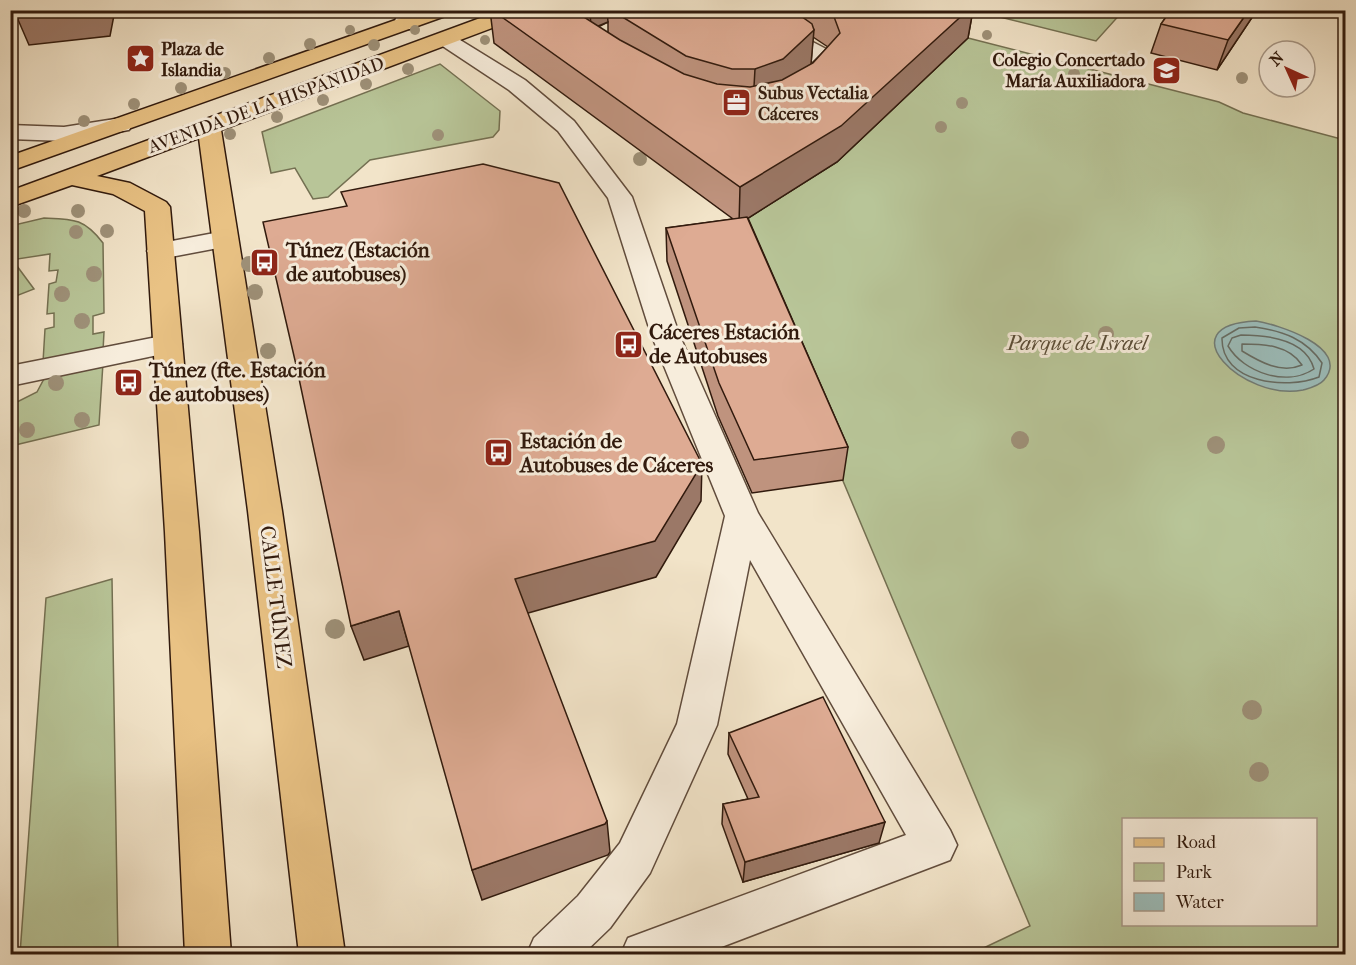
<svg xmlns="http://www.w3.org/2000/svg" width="1356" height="965" font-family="'IM FELL French Canon',serif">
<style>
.green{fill:#b8c598;stroke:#747052;stroke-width:1.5;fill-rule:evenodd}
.water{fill:#9cbebc;stroke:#717c76;stroke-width:1.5}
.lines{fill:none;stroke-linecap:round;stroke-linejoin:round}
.shore{stroke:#666c64;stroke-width:1.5}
.minor-casing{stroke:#614c3c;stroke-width:3}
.major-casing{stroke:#311a0d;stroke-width:3}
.minor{fill:#f7eddc;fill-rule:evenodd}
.major{fill:#e9c284;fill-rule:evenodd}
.tree{fill:#9e9179}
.wall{fill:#bf937e;stroke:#311a0d;stroke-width:1.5;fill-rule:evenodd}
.shaded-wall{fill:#9b7867;stroke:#311a0d;stroke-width:1.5}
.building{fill:#deab93;stroke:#311a0d;stroke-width:1.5}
.labels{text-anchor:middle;stroke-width:6;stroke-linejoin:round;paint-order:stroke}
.far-poi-label{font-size:18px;font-weight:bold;fill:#311a0d;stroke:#f7eddc;text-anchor:start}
.far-street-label{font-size:18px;fill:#311a0d;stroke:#f7eddc}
.poi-label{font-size:21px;font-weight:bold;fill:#311a0d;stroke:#f7eddc;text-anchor:start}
.park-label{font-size:21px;font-style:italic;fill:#5a4d37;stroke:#f7eddc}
.street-label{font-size:21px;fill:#311a0d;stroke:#f7eddc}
</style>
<rect width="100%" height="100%" fill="#f2e4c9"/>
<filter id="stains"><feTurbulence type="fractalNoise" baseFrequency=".00333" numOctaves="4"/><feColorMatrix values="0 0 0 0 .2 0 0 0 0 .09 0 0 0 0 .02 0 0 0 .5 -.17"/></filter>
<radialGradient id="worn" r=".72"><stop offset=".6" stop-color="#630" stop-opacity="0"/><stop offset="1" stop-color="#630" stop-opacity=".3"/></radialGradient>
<g class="green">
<path d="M976,11L1123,10V11L1096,41Z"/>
<path d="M968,38L1219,102L1243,113L1345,140V954H971L1030,926L743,243L732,228L837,162ZM1124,820H1316V924H1124Z"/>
<path d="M440,64L500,111L499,130L493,137L370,160L328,197L313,199L295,168L271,173L262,132Z"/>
<path d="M44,218C73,219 84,218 103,243L104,313L93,316V334L104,332L103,351L43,362L45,329L54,327V313L47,314L49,284L56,282L58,270L49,271L50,254L11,260L10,226Z"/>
<path d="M17,266L34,289L11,298V268Z"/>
<path d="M103,363L99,425L11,446V405L37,392L45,377Z"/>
<path d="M112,579L118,954H20L46,598Z"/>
</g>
<path class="water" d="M1256,321C1276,324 1352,347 1324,380C1319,386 1310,388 1303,390C1244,402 1165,325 1256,321Z"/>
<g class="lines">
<g class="shore">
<path d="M1255,327C1283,331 1306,339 1322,363L1319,377C1286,390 1221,383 1222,338L1239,328Z"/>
<path d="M1241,335C1268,335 1306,339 1314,369C1287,387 1244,373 1228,346L1232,338Z"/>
<path d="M1242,344C1264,344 1289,345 1302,365C1281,374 1260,362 1242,351Z"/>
</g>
<defs>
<g id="minor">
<path d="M400,10H420L410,29H396L393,25Z"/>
<path d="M699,10H732L745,14L788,29L828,50L835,66L810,92H794L791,87L813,65L811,57L773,37L702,14Z"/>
<path d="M445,33L452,35L525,80L574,121L632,197L679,334L758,513L950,830L957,845L950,860L703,954H621L628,938L906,835L750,560L717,725L650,873L610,928L583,954H527L534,938L578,896L620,843L677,724L725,516L651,334L608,198L558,131L509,90L438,43L435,39L438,35Z"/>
<path d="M121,118L129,120L132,125L129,130L64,141L10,139V125L64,127Z"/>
<path d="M225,231L234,233L238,239L234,245L160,259L151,257L147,251L151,245Z"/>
<path d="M167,335L177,337L182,344L177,351L10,386V366Z"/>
</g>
<g id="major">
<path d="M424,10H454L451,14L10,171V156Z"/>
<path d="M502,10H532L529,14L221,130L282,511L345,954H299L248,511L199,138L97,176L130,183L166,202L170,207L199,532L231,954H185L165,532L145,211L113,194L72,185L10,207V191Z"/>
</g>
</defs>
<use href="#minor" class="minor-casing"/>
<use href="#major" class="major-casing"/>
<use href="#minor" class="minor"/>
<use href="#major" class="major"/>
</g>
<g class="tree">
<circle cx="350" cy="30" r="5"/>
<circle cx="415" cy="30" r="5"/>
<circle cx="987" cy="35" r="5"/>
<circle cx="485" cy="40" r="5"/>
<circle cx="310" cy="44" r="6"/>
<circle cx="374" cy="45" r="6"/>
<circle cx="269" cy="58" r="6"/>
<circle cx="1108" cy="63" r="6"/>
<circle cx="408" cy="69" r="6"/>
<circle cx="225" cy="73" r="6"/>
<circle cx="1074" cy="74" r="6"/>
<circle cx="1242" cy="78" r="6"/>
<circle cx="366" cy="84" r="6"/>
<circle cx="181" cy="88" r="6"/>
<circle cx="323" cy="100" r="6"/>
<circle cx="962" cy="103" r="6"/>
<circle cx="134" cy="104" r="6"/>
<circle cx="277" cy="117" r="6"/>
<circle cx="84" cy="121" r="6"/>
<circle cx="941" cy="127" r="6"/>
<circle cx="230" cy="134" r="6"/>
<circle cx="438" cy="135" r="6"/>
<circle cx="640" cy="159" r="7"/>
<circle cx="24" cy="211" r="7"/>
<circle cx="78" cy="211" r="7"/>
<circle cx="107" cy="231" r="7"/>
<circle cx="76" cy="232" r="7"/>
<circle cx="249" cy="264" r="8"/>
<circle cx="94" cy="274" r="8"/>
<circle cx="255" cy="292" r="8"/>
<circle cx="62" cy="294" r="8"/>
<circle cx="82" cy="321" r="8"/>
<circle cx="1106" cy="334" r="8"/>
<circle cx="268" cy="351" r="8"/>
<circle cx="56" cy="383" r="8"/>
<circle cx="82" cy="420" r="8"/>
<circle cx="27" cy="430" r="8"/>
<circle cx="1020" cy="440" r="9"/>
<circle cx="1216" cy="445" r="9"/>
<circle cx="335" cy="629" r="10"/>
<circle cx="1252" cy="710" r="10"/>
<circle cx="1259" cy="772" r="10"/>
</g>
<g class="wall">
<path d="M490,10H973L968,38L837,162L748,218L848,447L843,480L752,493L718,416L667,261L666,228L733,219L494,43ZM608,22V33L598,27ZM813,37L828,47L811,64Z"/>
<path d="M1171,10H1257L1217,70L1151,53L1161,24Z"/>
<path d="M729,733L879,843L743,882L722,824L723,804L748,799L728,754Z"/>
</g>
<g class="shaded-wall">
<path d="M66,10H115L110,36L29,45L16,15Z"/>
<path d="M590,10H607L608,22L591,29Z"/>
<path d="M968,10H973L968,38L837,162L739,224L740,187Z"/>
<path d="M1249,10H1257L1217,70L1228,40Z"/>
<path d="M814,30L811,64L753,104L755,69Z"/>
<path d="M702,464L701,501L656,577L521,615L515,579Z"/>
<path d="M399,611L409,646L364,660L351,626Z"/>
<path d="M607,821L610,852L608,855L482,900L472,870Z"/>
<path d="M885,822L879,843L743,882L745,862Z"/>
</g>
<g class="building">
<path d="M18,10H66L16,15Z"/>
<path d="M492,10H573L620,40L684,74L717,84L750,87L782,80L813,63L840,33L833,14L827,10H968L841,126L740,187Z"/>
<path d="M611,10H790L795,12L812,24L814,30L783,59L755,69H732L686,56Z"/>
<path d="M1171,10H1249L1228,40L1161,24Z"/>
<path d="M483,164L559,183L702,464L655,541L515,579L607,821L605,824L472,870L399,611L351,626L297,369L263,222L347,206L341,192Z"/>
<path d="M747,217L848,447L754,460L719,383L666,228Z"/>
<path d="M823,697L885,822L745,862L723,804L759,797L729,733Z"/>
</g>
<defs>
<symbol id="sight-square" viewBox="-11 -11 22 22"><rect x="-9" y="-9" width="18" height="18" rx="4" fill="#8f2418" stroke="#f7eddc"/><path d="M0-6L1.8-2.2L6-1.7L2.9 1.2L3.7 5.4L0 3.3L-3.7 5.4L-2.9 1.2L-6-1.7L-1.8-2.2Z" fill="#fff"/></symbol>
<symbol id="school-square" viewBox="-11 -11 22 22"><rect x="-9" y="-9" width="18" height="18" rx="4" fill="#8f2418" stroke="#f7eddc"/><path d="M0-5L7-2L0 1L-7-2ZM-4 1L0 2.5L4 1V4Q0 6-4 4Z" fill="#fff"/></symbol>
<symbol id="office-square" viewBox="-11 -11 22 22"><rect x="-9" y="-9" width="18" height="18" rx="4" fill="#8f2418" stroke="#f7eddc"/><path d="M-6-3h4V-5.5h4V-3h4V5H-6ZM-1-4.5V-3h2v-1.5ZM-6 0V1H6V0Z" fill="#fff"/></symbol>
<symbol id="bus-square" viewBox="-11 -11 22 22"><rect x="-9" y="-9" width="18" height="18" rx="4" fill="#8f2418" stroke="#f7eddc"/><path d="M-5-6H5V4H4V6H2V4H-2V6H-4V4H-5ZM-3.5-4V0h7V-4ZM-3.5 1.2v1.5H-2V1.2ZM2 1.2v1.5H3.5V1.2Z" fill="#fff"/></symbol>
</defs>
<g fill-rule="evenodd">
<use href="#sight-square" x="124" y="42" width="33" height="33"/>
<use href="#school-square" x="1150" y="54" width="33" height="33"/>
<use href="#office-square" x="720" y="86" width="33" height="33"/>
<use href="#bus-square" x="248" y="246" width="33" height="33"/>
<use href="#bus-square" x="612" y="328" width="33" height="33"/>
<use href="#bus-square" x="112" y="366" width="33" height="33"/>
<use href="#bus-square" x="482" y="436" width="33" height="33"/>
</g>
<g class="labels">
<g class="far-poi-label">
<text x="161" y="55">Plaza de<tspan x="161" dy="21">Islandia</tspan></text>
<text x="1145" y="66" text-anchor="end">Colegio Concertado<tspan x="1145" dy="21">María Auxiliadora</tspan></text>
<text x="758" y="99">Subus Vectalia<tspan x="758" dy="21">Cáceres</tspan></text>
</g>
<g class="far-street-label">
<text transform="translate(266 105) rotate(-20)" y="6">AVENIDA DE LA HISPANIDAD</text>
</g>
<g class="poi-label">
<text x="286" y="257">Túnez (Estación<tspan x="286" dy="24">de autobuses)</tspan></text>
<text x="649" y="339">Cáceres Estación<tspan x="649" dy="24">de Autobuses</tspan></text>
<text x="149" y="377">Túnez (fte. Estación<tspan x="149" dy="24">de autobuses)</tspan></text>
<text x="520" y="448">Estación de<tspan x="520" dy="24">Autobuses de Cáceres</tspan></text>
</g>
<g class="park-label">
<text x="1077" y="350">Parque de Israel</text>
</g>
<g class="street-label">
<text transform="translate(276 597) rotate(83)" y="7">CALLE TÚNEZ</text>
</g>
</g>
<rect width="1356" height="965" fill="none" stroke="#f2e4c9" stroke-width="36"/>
<rect x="12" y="12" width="1332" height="941" fill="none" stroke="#311a0d" stroke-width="3"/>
<rect x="18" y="18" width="1320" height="929" fill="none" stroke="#311a0d" stroke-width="1.5"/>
<rect x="1122" y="818" width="195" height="108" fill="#f7eddc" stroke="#a89989" stroke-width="1.5"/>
<rect x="1134" y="838" width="30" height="9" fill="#e9c284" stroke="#a89989" stroke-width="1.5"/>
<text x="1176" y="848" font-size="18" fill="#311a0d">Road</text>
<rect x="1134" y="863" width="30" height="18" fill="#b8c598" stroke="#a89989" stroke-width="1.5"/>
<text x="1176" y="878" font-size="18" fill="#311a0d">Park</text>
<rect x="1134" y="893" width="30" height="18" fill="#9cbebc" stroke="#a89989" stroke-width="1.5"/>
<text x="1176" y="908" font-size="18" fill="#311a0d">Water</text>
<g transform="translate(1287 69) rotate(315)"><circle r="28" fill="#f7eddc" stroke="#a89989" stroke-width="1.5"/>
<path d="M0-4.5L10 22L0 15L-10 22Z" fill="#8f2418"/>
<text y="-9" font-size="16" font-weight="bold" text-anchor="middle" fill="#311a0d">N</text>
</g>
<rect width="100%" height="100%" filter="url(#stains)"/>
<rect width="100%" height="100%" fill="url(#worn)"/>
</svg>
